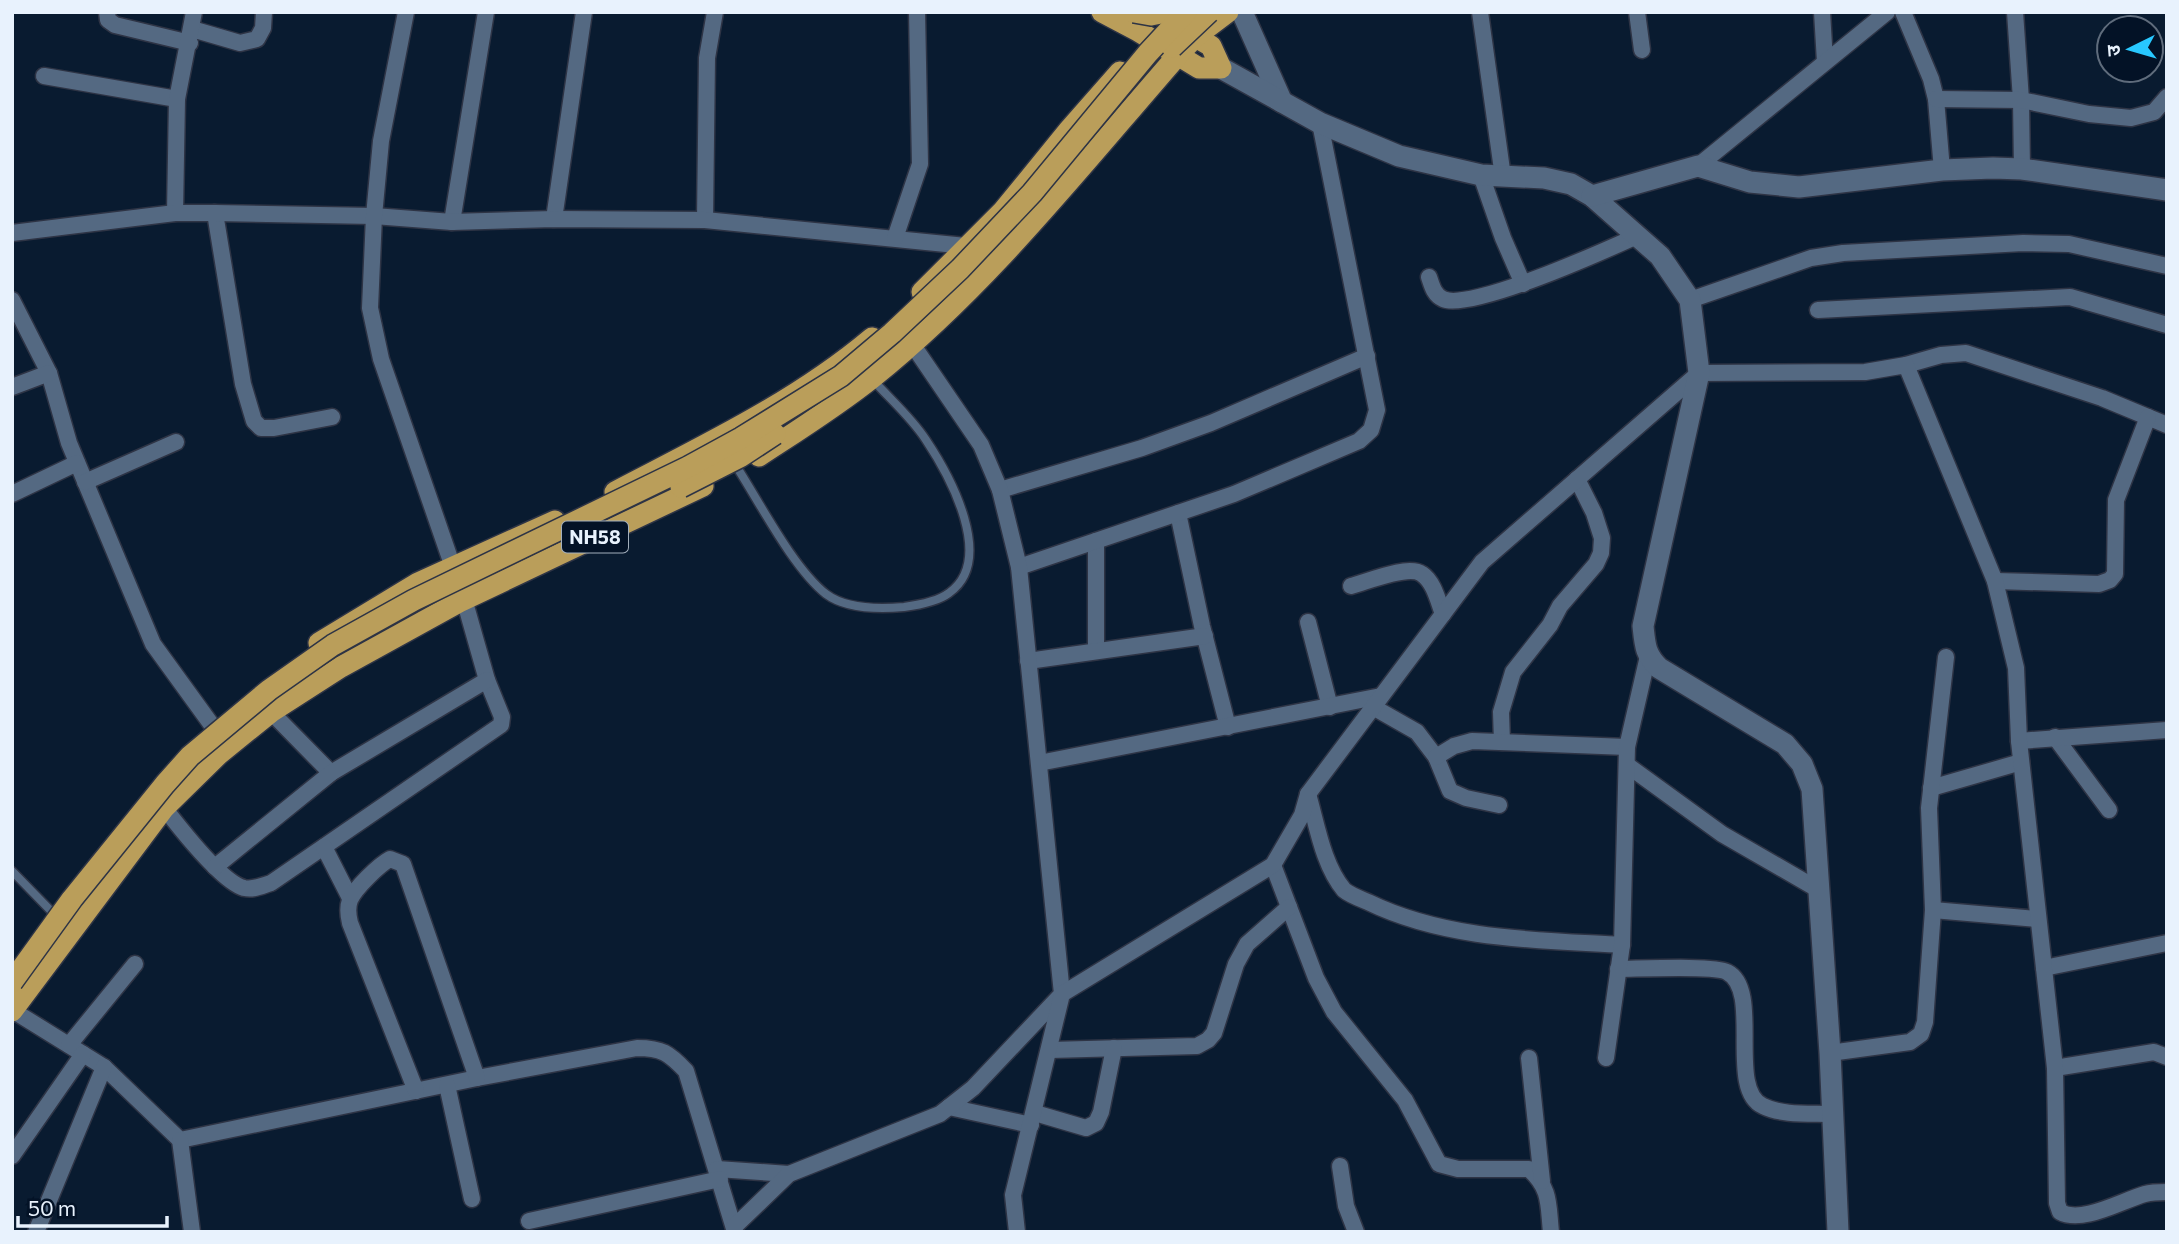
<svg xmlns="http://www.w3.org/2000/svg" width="2179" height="1244" font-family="Commissioner,'Noto Sans Devanagari',sans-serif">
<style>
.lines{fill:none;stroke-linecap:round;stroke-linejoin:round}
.lane-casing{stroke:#2e3445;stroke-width:11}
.street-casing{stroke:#2e3445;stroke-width:19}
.secondary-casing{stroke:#2e3445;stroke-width:24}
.highway-casing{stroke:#2e3445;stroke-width:24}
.lane{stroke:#546982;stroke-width:8}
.street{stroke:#546982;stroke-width:16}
.secondary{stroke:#546982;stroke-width:21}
.highway{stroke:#ba9e5a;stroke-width:21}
.highway-bridge-casing{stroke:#2e3445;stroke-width:24;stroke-linecap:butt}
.highway-bridge{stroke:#ba9e5a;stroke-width:21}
.labels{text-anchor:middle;stroke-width:7;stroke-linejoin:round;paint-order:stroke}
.shield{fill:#031226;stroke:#a3afbc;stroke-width:2}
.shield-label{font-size:19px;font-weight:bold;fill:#e8f2fd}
</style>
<rect width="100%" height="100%" fill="#091b30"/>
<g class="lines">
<defs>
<g id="lane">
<path d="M738,469C761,505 794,569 826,594C846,609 881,609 904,607C919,605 937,602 949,593C996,560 950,476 926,440C912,418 890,399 873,380"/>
<path d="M12,871L54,914"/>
</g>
<g id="street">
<path d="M107,12L108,20L115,25L190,43"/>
<path d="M1480,12L1503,177"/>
<path d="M1637,12L1642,50"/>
<path d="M1822,12L1825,62"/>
<path d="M1903,12L1931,79L1936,99L1942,170"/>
<path d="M2015,12L2021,100L2022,169"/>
<path d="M192,29L240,43L257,39L263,28L264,12"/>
<path d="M44,76L177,99"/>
<path d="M1936,99L2021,100L2089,114L2131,118L2154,112L2167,97"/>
<path d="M1698,166L1887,12"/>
<path d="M1481,175L1503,238L1523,284"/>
<path d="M175,213L177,99L194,12"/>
<path d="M215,213L243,384L254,421L261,428H274L332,417"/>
<path d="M554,219L584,12"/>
<path d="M705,220L707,58L715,12"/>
<path d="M452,222L486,12"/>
<path d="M12,233L175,213H215L374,216L452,222L554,219L705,220L966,246"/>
<path d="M895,238L920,164L917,12"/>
<path d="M1429,277C1432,286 1434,295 1443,299C1470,312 1606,250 1637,236"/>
<path d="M12,300L49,373L69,443L153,644L211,724"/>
<path d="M1690,300L1811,258L1843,253L2023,243L2069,244L2167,266"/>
<path d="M1818,310L2070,297L2167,325"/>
<path d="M1906,365L1941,355L1966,353L2102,398L2167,425"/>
<path d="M12,387L49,373"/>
<path d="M85,482L176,442"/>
<path d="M1000,490L1142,448L1211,423L1367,356"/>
<path d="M12,494L77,463"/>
<path d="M1178,513L1202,626L1228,727"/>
<path d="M1096,541V651"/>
<path d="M1019,567L1234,494L1359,441L1371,430L1377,410L1320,123"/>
<path d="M1995,581L2099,584L2110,580L2115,574L2116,500L2148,417"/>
<path d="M1351,586C1367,582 1408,564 1422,574C1434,582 1438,601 1443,614"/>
<path d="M1308,622L1330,707"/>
<path d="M1028,661L1205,636"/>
<path d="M1373,707L1417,732L1436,757L1450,791L1466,798L1499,805"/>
<path d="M271,712L331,773"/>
<path d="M2055,737L2109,810"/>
<path d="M2019,741L2167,730"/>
<path d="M1502,742L1501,712L1513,672L1550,625L1560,606L1596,564L1601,553L1602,538L1594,513L1577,479"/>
<path d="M1436,757L1454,746L1472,741L1627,747"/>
<path d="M1039,763L1381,696"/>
<path d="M1627,765L1722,834L1819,890"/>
<path d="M1931,788L2021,762"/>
<path d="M1308,794C1317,825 1323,865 1344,890C1350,895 1361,899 1368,902C1446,940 1537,940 1622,945"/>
<path d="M159,801C175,822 221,882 244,888C254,890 261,886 271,883L501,725L502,717L487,680L464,599L381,359L370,308L374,216L381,141L406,12"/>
<path d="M324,847L350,898"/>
<path d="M1273,865L1316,978L1334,1012L1405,1100L1439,1164L1458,1169H1529C1551,1189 1548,1204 1551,1232"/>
<path d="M215,867L331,773L487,680"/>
<path d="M1933,910L2038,919"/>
<path d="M2044,968L2167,943"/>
<path d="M1618,969C1637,969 1714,965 1727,972C1763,990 1726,1089 1763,1106C1783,1116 1811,1113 1833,1114"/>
<path d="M12,1010L104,1067L180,1140L477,1078L637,1048C662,1048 669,1053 686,1071L735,1232"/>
<path d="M69,1045L135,964"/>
<path d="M1050,1050L1197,1046L1208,1040L1214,1033L1236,964L1247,944L1289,907"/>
<path d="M1830,1053L1910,1042L1921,1034L1925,1022L1933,910L1929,808L1946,657"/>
<path d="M1529,1058L1542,1181"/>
<path d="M1606,1058L1622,945L1627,747L1648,656"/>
<path d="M2055,1068L2154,1052L2167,1057"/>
<path d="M447,1085L472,1199"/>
<path d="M416,1091L350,923C348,915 347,908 350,900C355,888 379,865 390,859L403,864L477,1078"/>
<path d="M949,1107L1031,1125"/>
<path d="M1035,1113L1086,1128L1096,1123L1101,1112L1114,1048"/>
<path d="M180,1140L192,1232"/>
<path d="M12,1156L83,1054"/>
<path d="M1340,1166L1346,1206L1356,1232"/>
<path d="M717,1169L789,1174"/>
<path d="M529,1221L720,1179"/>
<path d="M734,1227L789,1174L940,1114L973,1088L1062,994L1019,567L1000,490L981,445L906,335"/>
<path d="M36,1232L104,1067"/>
<path d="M1017,1232L1013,1195L1062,994L1273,865L1302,815L1308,794L1482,562L1699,373L1865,372L1906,365L1995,581L2016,668L2019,741L2055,1068L2057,1203L2060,1212C2082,1224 2121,1201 2145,1194C2152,1192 2159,1192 2167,1192"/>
</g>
<g id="secondary">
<path d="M1242,12L1282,102"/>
<path d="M1221,68L1320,123L1399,156L1481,175L1544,178L1571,184L1592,196L1660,256L1690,300L1699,373L1643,626C1645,645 1645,654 1659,668L1785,744L1802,764L1812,789L1830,1053L1838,1232"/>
<path d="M1592,196L1698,166L1750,182L1799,187L1942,170L1993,168L2022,169L2167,190"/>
</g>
<g id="highway">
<path d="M1102,12L1138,31L1199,68H1221L1211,46L1185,31"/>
<path d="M922,292L1003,211L1069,130L1120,72"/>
<path d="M759,456C797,431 837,406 872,378C988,285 1081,166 1178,55L1195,37L1228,12"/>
<path d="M615,492C703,446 796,402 872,338"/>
<path d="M319,643L418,583L555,521"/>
<path d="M12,1011L164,808L219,754L271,712L341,667L459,602L703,486"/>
</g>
</defs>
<use href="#lane" class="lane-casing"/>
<use href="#street" class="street-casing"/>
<use href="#secondary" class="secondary-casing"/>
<use href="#highway" class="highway-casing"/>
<use href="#lane" class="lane"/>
<use href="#street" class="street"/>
<use href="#secondary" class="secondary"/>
<use href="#highway" class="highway"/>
<defs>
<g id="highway-bridge">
<path d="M1134,12L1151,15L1166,12"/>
<path d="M1172,47L1209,12"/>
<path d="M681,487L740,457L775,434"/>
<path d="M12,982L72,899L165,784L190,756L269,690L333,645L414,600L688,467L741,438L841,376L892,333L960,269L1032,193L1148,53L1186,12"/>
</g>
</defs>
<use href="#highway-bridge" class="highway-bridge-casing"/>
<use href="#highway-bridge" class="highway-bridge"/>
</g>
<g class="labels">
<rect class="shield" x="562" y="521.5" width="66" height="31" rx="5"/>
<g class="shield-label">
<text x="595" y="544">NH58</text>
</g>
</g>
<rect width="2179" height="1244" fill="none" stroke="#e8f2fd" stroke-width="28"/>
<g transform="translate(2130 49) rotate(265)"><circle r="33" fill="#031226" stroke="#5f6c7c" stroke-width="2"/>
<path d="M0-5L12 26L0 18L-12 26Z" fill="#28c8ff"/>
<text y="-10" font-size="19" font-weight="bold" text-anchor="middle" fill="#e8f2fd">उ</text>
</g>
<path d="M18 1216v10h149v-10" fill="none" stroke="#e8f2fd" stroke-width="3.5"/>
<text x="28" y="1216" font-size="21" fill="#e8f2fd" stroke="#031226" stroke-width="5" paint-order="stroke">50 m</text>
</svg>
